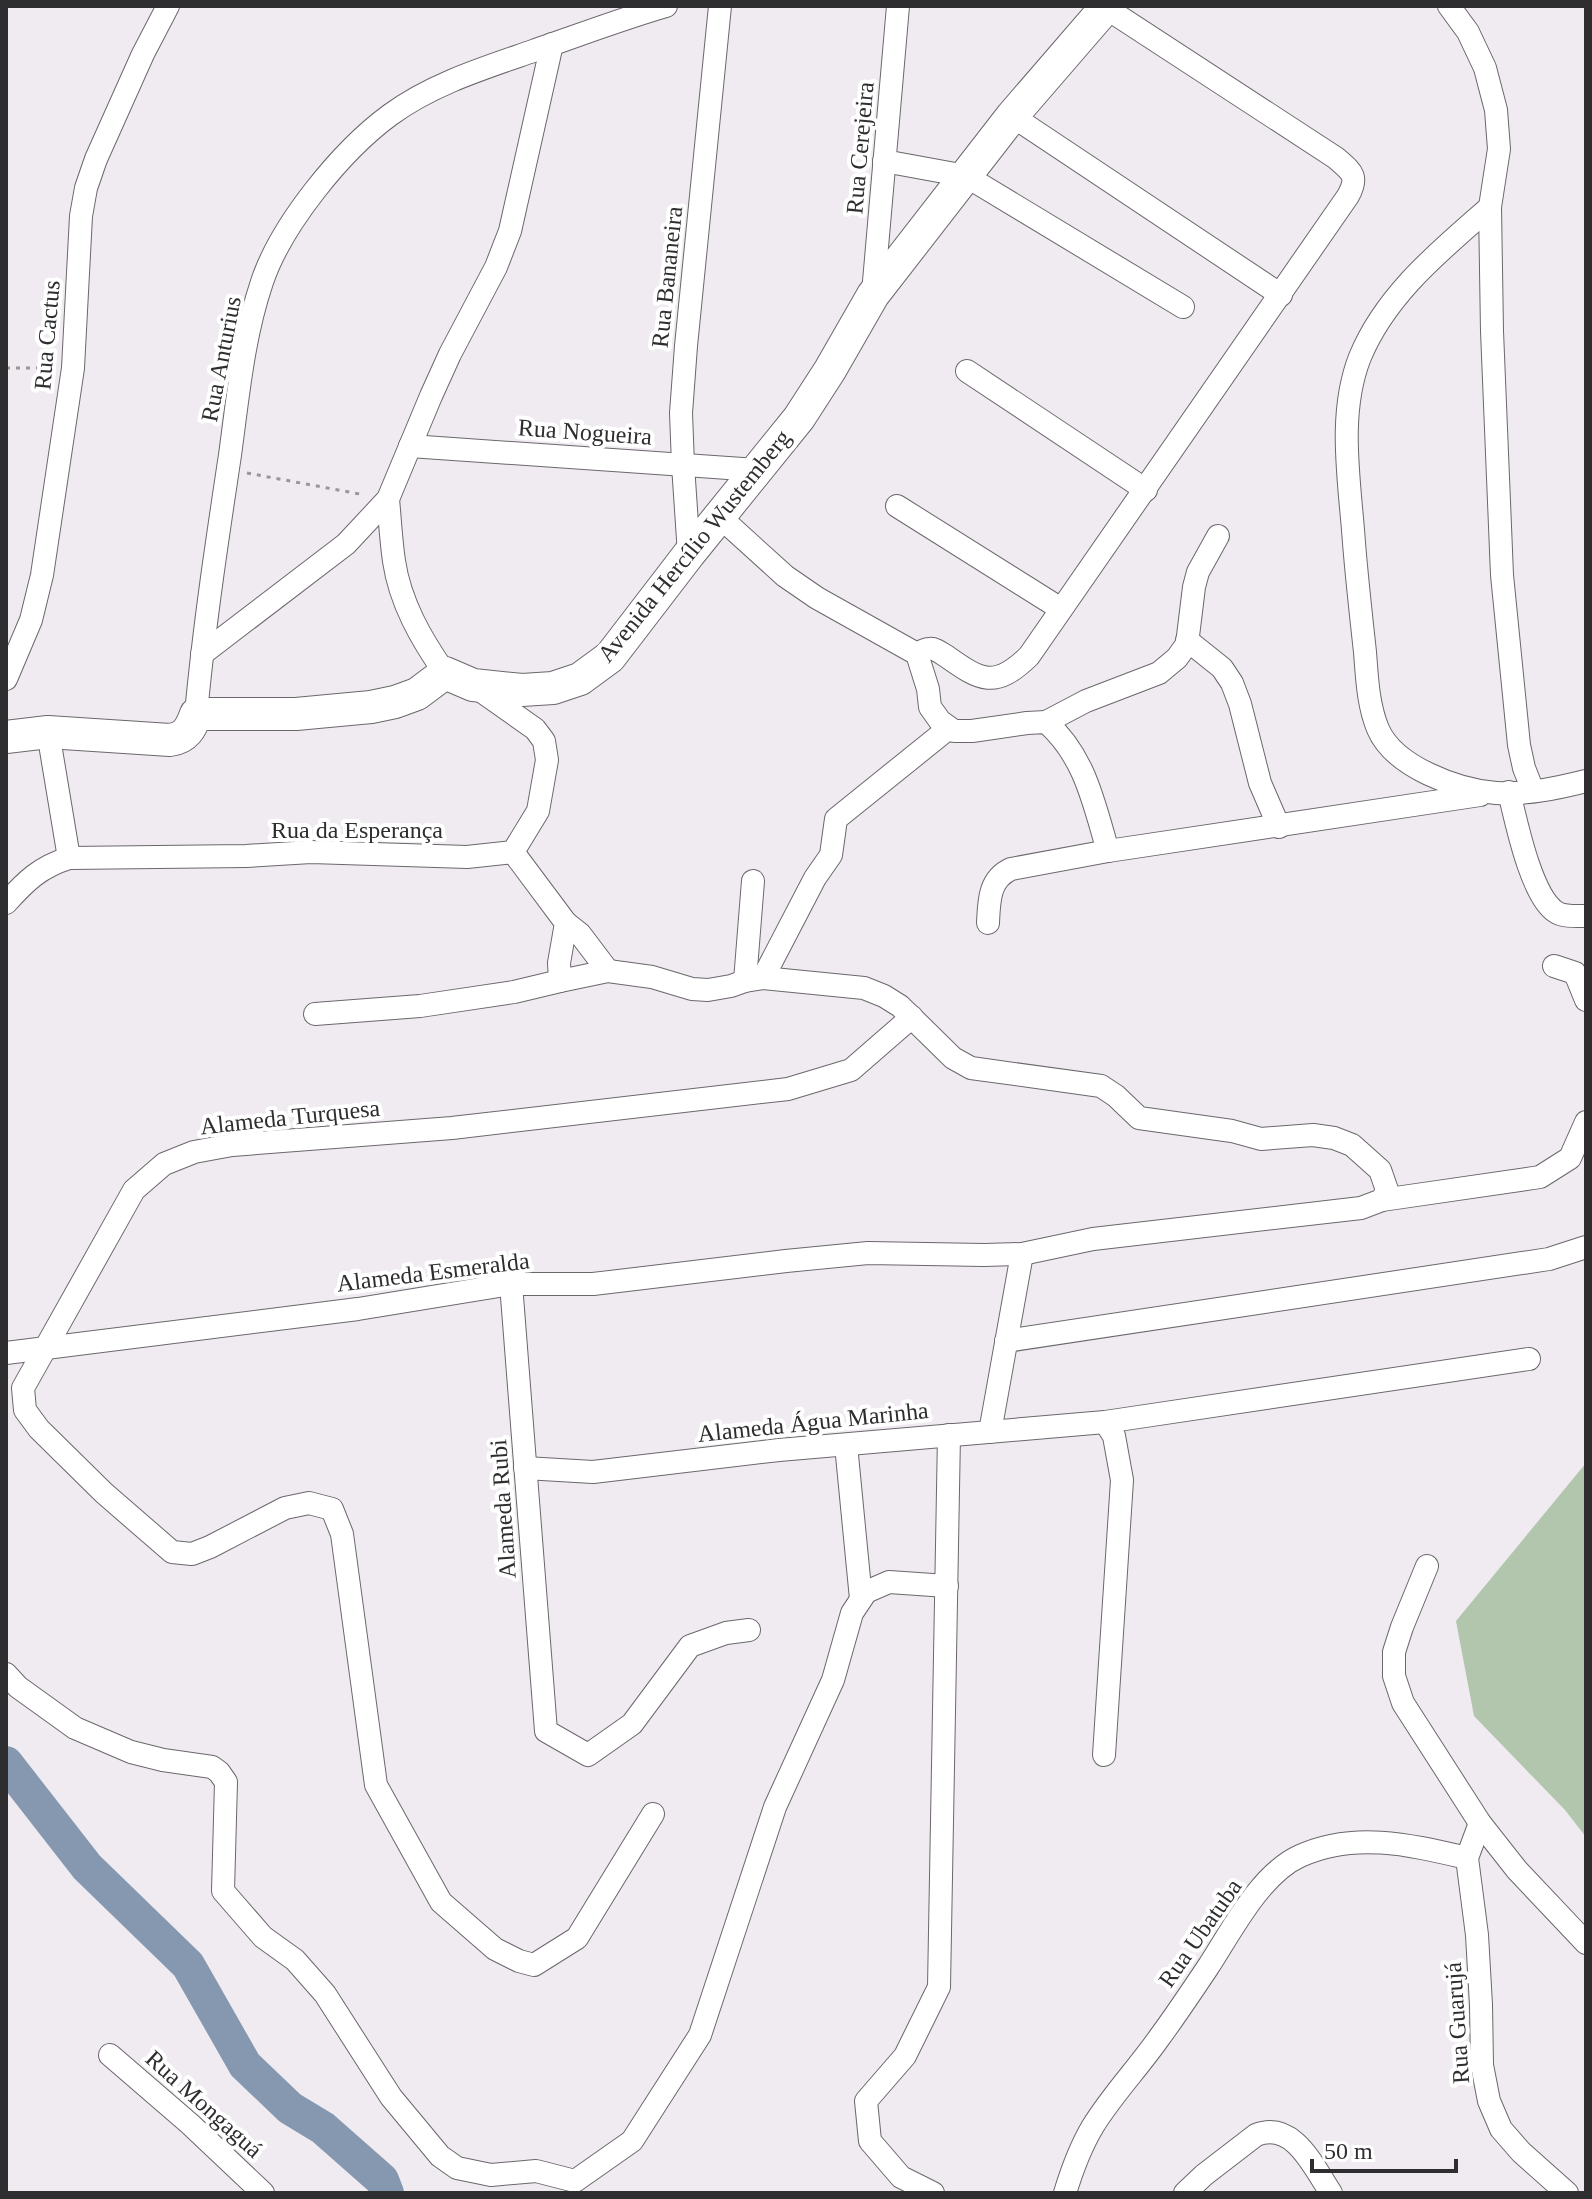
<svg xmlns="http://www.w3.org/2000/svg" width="1592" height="2199" font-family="Georgia,serif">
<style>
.forest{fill:#b1c6ad}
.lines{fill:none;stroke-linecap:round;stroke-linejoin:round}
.river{stroke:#8598b0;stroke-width:34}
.street-casing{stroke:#6b676c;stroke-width:24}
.secondary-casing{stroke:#6b676c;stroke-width:34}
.path{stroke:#99969a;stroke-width:3;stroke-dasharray:4 6;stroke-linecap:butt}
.street{stroke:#fff;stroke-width:22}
.secondary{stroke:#fff;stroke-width:32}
.labels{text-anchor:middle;stroke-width:8;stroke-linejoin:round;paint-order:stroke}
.street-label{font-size:24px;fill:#2e2d2f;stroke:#fff}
</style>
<rect width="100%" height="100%" fill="#efebf1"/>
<path class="forest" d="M1586,1463V1837L1565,1810L1474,1716L1456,1621Z"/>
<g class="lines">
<path class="river" d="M6,1763L87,1867L188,1965L245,2065L290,2108L323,2128L382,2180L387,2193"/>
<defs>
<g id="street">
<path d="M1449,6L1468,32L1485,68L1496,110L1499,149L1490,207L1492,331L1502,575L1519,745L1524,768L1533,791"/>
<path d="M1012,116L1281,295"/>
<path d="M884,161L966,176L1183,307"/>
<path d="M1490,207C1440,251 1386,294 1360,357C1337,415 1350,483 1354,543C1357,580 1361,616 1365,652C1367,678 1368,705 1378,729C1394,767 1458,790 1496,793C1526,795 1558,788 1586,781"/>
<path d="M873,293L898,6"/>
<path d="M967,371L1146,490"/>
<path d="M410,446L757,470"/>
<path d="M388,499C390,520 391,541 394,561C400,602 421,639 445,673"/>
<path d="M897,506L1061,609"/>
<path d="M720,517L785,576L817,598L917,654L928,689L930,707L940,721L954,731H972L1027,723L1046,722C1085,756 1094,804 1108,851"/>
<path d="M689,554L683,465L681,413L686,346L720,6"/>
<path d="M1187,640L1222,668L1232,683L1240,704L1260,783L1279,827"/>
<path d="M202,654L346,544L388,499L431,396L450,354L496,267L510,231L552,44"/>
<path d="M917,654C921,652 924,649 929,649C935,648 941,653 946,656C981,681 995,689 1029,656L1348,196C1359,176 1352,172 1336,158L1106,8"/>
<path d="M6,679L31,620L42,575L73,368L81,216L86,188L96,159L143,54L168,6"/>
<path d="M196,714C204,627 217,541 230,455C238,397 243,338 262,282C281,225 341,151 390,115C432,84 484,68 533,51C577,36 621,19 666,6"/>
<path d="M1046,722L1086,701L1159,673L1177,658L1187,644L1194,587L1198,572L1218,536"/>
<path d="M48,732L69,858"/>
<path d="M1509,792C1516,821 1531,896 1556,912C1563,917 1577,916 1586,916"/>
<path d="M6,903C26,881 40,867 69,858L246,856L311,852L467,857L513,852L538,811L547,760L544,741L535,729L474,686"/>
<path d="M566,923L580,934L608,971"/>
<path d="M988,923C989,901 989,879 1011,869L1108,851L1480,795"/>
<path d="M1554,966L1575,973L1586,1000"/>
<path d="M763,978L815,878L831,855L836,819L949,728"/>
<path d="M745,981L753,881"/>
<path d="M315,1014L420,1006L514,992L560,981L559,963L566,923L513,852"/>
<path d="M1382,1200L1540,1177L1570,1158L1586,1122"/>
<path d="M511,1284L546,1731L588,1755L632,1724L690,1646L726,1633L749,1630"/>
<path d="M1006,1341L1549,1259L1586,1247"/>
<path d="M6,1353L358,1309L511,1284H593L786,1261L868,1253L984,1255L1022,1254L1093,1239L1361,1208L1382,1200L1387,1190L1380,1170L1352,1145L1334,1138L1313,1135L1261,1139L1232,1131L1139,1118L1116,1096L1101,1086L971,1068L953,1058L900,1006L884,996L864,988L763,978L745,981L731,986L708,990L692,989L652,977L608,971L560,981"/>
<path d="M990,1432L1022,1254"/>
<path d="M846,1445L861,1599"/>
<path d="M525,1468L593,1472L779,1450L1105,1422L1529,1359"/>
<path d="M1427,1566L1402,1627L1394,1652V1676L1403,1703L1480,1823L1517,1870L1586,1943"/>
<path d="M6,1674L18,1687L75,1728L131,1752L163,1760L212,1767L219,1772L226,1782L223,1891L263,1937L295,1960L325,1994L391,2097L440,2156L457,2168L491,2175L536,2171L575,2181L632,2141L700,2035L775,1807L833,1680L852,1613L866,1592L889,1582L947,1586"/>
<path d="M1104,1755L1122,1480L1114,1436L1105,1422"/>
<path d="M653,1814L577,1938L534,1965L519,1961L495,1949L441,1902L376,1785L342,1534L332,1509L309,1503L285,1508L210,1547L192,1554L172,1552L104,1493L39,1429L25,1410L23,1388L134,1190L164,1164L194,1152L232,1145L452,1128L788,1089L851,1070L912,1017"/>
<path d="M1480,1823L1467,1858L1477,1935L1481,2005L1482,2065L1489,2101L1501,2129L1521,2152L1567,2193"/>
<path d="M110,2055L190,2124L263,2193"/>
<path d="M933,2193L901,2177L870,2141L866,2101L905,2056L939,1987L949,1435"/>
<path d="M1065,2193C1072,2170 1081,2146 1093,2126C1112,2095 1138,2068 1159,2038C1176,2015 1192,1991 1208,1967C1231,1932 1260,1874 1300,1856C1355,1831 1411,1845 1467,1858"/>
<path d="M1185,2193L1204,2175L1256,2135C1294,2120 1314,2168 1331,2193"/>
</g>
<path id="secondary" d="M6,737L48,732L170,740C186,738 191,728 196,714H296L371,707L395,702L417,694L445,673L473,685L522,690L553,688L580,679L610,657L689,554L799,418L830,370L873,295L1012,116L1107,6"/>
</defs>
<use href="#street" class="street-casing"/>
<use href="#secondary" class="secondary-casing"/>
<g class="path">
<path d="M6,368H53"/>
<path d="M247,473L365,495"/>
</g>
<use href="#street" class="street"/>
<use href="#secondary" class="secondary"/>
</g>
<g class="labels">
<g class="street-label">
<text transform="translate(860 148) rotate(-85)" y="8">Rua Cerejeira</text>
<text transform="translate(667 277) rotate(-84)" y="8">Rua Bananeira</text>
<text transform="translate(47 335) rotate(-85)" y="8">Rua Cactus</text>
<text transform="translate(221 359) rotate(-79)" y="8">Rua Anturius</text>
<text transform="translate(585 432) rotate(4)" y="8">Rua Nogueira</text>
<text transform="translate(694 546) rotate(-51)" y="8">Avenida Hercílio Wustemberg</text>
<text x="357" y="838">Rua da Esperança</text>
<text transform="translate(290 1117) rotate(-6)" y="8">Alameda Turquesa</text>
<text transform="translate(433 1272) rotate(-7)" y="8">Alameda Esmeralda</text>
<text transform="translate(813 1422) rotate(-6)" y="8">Alameda Água Marinha</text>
<text transform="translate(503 1509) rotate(-94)" y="8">Alameda Rubi</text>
<text transform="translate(1200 1933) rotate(-55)" y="8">Rua Ubatuba</text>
<text transform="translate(1457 2023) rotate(-94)" y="8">Rua Guarujá</text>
<text transform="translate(204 2104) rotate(42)" y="8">Rua Mongaguá</text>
</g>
</g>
<rect width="1592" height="2199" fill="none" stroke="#2e2d2f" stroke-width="16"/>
<path d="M1312 2159v12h144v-12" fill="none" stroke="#2e2d2f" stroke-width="4"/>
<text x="1324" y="2159" font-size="24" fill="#2e2d2f" stroke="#ffffff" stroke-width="6" paint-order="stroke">50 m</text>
</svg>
